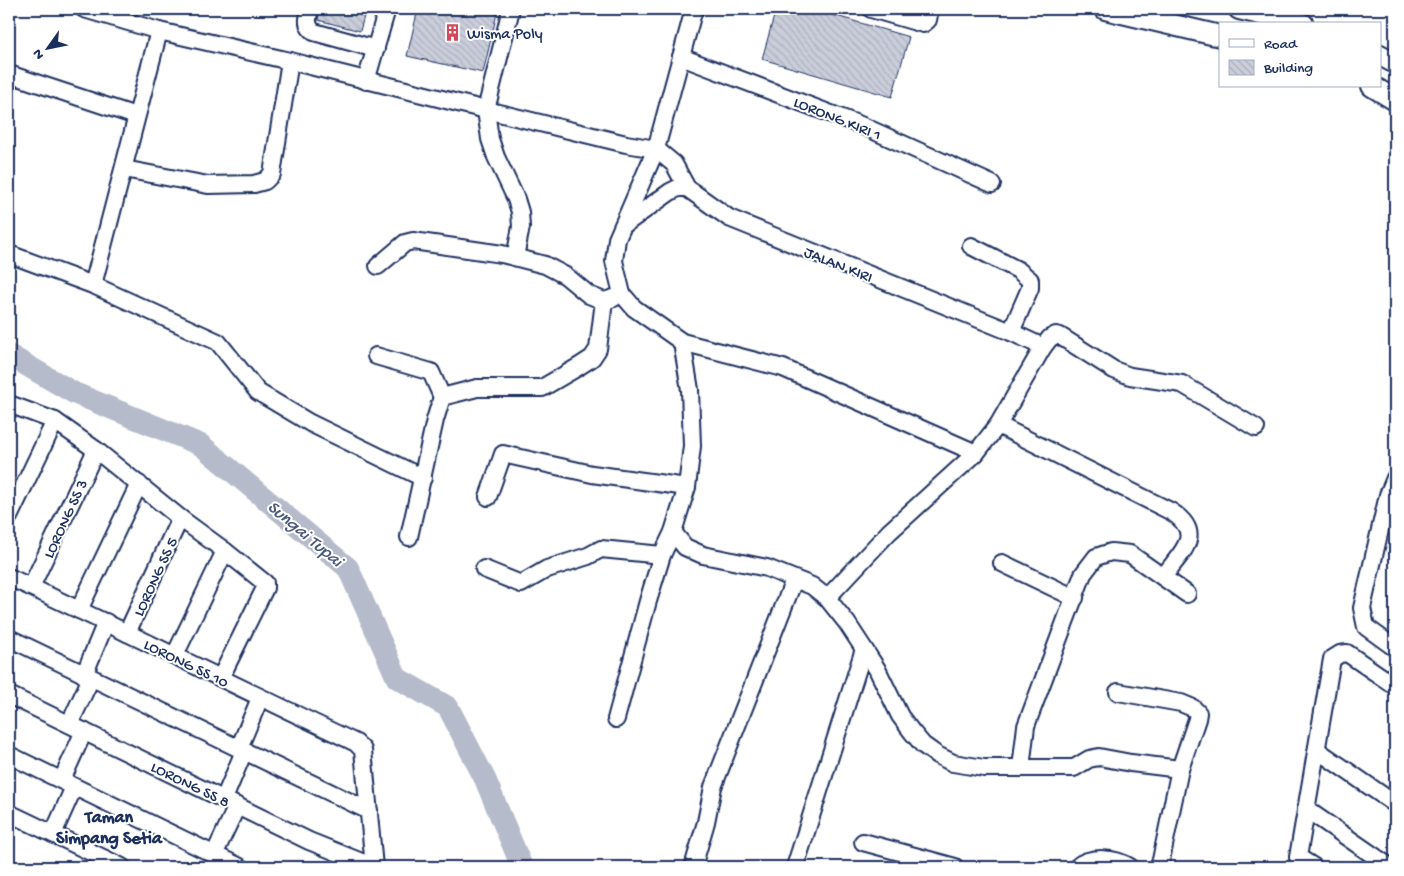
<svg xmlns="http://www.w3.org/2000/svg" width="1404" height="876" font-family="'Gochi Hand',sans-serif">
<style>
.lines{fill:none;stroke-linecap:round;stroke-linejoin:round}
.river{stroke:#b5bbca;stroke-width:22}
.building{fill:url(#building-back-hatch);stroke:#1b2f5e}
.minor-casing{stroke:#1b2f5e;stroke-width:20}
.major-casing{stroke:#1b2f5e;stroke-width:24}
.minor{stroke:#fff;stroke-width:16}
.major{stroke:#fff;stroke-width:20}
.labels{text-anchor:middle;stroke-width:4;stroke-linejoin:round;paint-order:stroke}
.poi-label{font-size:16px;fill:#1b2f5e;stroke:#fff;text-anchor:start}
.street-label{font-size:16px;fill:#1b2f5e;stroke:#fff}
.water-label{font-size:18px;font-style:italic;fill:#49597e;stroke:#fff}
.neighbourhood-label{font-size:18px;font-weight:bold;fill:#1b2f5e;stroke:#fff}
</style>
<defs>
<pattern id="building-back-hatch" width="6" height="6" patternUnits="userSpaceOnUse" patternTransform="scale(1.25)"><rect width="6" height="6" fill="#caceda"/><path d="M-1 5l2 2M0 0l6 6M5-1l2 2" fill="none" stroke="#adb1be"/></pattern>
</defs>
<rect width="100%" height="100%" fill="#fff"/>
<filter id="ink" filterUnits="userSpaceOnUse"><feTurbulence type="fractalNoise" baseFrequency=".02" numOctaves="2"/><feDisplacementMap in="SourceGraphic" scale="10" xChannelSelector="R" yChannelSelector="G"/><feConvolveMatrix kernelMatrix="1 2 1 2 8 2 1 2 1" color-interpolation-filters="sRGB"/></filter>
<g filter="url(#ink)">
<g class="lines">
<path class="river" d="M9,355L74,393L201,445L348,568L397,678L448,707L485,779L522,867"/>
</g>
<g class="building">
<path d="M320,9H366L360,31L318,20Z"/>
<path d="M418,9H498L483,73L407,56Z"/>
<path d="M776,9H812L909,37L892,97L762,59Z"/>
</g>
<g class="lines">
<defs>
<g id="minor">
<path d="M84,9L159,31L290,61L458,103L626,144L656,149L674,164L687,188L729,218L1011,332L1043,347"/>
<path d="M310,9C308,18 305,25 314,32L376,49"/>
<path d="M511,9L486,110L490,139L496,157L516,199L520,212L521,227L515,257"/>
<path d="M694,9L656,149L617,239L614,261L622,294L634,308L682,342L783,368L976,453"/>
<path d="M871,9L923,24L928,20L930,9"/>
<path d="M681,57L863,126L992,184"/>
<path d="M9,74L136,116"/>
<path d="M366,81L387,9"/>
<path d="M124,169L208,185L254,184L265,181L272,174L290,61"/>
<path d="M625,224L670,192L678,188H687"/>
<path d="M971,246L1018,270L1030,280V288L1011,332"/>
<path d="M9,254L93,285L218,342L258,392L310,423L423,478"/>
<path d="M378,266L405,243L413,241L502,254L545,265L566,276L589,295L604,301L614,298"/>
<path d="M93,285L159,31"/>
<path d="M376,356L431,372L442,397"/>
<path d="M9,404L55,421L96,450L180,518L225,551L265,583V588L221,677"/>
<path d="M998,425L1172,512C1206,535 1180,553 1163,577"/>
<path d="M1395,478L1388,495L1362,608L1366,627L1395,648"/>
<path d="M488,497L503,454L592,474L687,487"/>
<path d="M9,517L55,421"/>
<path d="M673,532L685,547L703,555L767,568L812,586L827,598L847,623L864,649L877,669L900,716L912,732L923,745L937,755L953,763L984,768H1074L1089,759L1099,757L1131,763L1180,769"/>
<path d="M409,537L435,420L442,397L477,388H542L578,367L592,358L598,349L604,301"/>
<path d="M1002,563L1075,598"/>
<path d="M484,569L521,584L547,569L588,556L601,549L662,555"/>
<path d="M9,577C125,631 240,688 356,743L363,750L374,867L309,841L9,695"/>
<path d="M31,587L96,450"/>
<path d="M827,598L889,532L976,453L998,425L1043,347L1050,338L1056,335L1060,336L1114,370L1130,376L1182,384L1256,428"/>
<path d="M79,610L139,484"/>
<path d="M127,633L180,518"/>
<path d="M9,638L369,811"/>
<path d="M175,655L225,551"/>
<path d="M84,675L106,622"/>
<path d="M1118,692L1181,703L1193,708L1198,713L1197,719L1180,769L1161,860L1158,867"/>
<path d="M616,719L648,601L662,555L673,532L687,487L692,446L690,390L682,342"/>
<path d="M70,723L91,678"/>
<path d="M239,748L260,698"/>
<path d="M1317,750L1395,804"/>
<path d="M9,755L240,867"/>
<path d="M1021,768L1026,726L1083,574L1096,557L1111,552L1130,554L1187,594"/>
<path d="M62,780L84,731"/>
<path d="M224,799L244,751"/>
<path d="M1306,809L1390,867"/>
<path d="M9,813L122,867"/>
<path d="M53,834L74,787"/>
<path d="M863,842L955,867"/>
<path d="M214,855L237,806"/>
<path d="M693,867L706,822L713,787L794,580"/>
<path d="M795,867L864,649"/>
<path d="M1077,867C1090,855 1116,858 1130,867"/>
<path d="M1314,867L1298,857L1332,659L1340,654L1347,653L1395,686"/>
</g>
<g id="major">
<path d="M1105,9L1220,36"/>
<path d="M1239,9L1303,24"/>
<path d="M1380,55L1395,63"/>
<path d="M1372,86L1395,100"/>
</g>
</defs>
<use href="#minor" class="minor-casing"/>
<use href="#major" class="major-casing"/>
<use href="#minor" class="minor"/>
<use href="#major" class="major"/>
</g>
</g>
<defs>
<symbol id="building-bare" viewBox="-9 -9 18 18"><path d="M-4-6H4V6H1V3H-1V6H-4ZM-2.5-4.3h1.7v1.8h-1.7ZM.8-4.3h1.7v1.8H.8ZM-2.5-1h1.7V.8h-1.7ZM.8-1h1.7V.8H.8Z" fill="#d1495b" stroke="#fff" stroke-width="2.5" paint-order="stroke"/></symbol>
</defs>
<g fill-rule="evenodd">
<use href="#building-bare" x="440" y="20" width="25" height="25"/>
</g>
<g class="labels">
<g class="poi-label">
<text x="467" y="38">Wisma Poly</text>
</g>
<g class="street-label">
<text transform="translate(838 117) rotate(22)" y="6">LORONG KIRI 1</text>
<text transform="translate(839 263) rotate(22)" y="6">JALAN KIRI</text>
<text transform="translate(64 518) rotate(-65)" y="6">LORONG SS 3</text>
<text transform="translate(154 576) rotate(-65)" y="6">LORONG SS 5</text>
<text transform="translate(187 662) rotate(26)" y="6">LORONG SS 10</text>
<text transform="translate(191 783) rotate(26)" y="6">LORONG SS 8</text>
</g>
<g class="water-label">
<text transform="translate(306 533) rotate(40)" y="6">Sungai Tupai</text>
</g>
<g class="neighbourhood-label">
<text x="109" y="822">Taman<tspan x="109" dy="21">Simpang Setia</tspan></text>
</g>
</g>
<rect width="1404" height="876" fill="none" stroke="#fff" stroke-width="30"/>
<rect x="15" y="15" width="1374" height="846" fill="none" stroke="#1b2f5e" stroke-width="2" filter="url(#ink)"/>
<rect x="1219" y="22" width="162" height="65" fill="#ffffff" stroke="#a4acbf"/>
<rect x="1229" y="39" width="25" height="8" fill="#ffffff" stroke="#a4acbf"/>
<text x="1264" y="48" font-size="15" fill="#1b2f5e">Road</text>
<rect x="1229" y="60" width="25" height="15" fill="url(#building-back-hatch)" stroke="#a4acbf"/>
<text x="1264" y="72" font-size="15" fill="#1b2f5e">Building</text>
<g transform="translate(48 48) rotate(237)" stroke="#ffffff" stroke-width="4" paint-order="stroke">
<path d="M0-4L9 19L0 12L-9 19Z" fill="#1b2f5e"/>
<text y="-8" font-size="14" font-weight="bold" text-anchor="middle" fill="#1b2f5e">N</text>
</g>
</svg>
